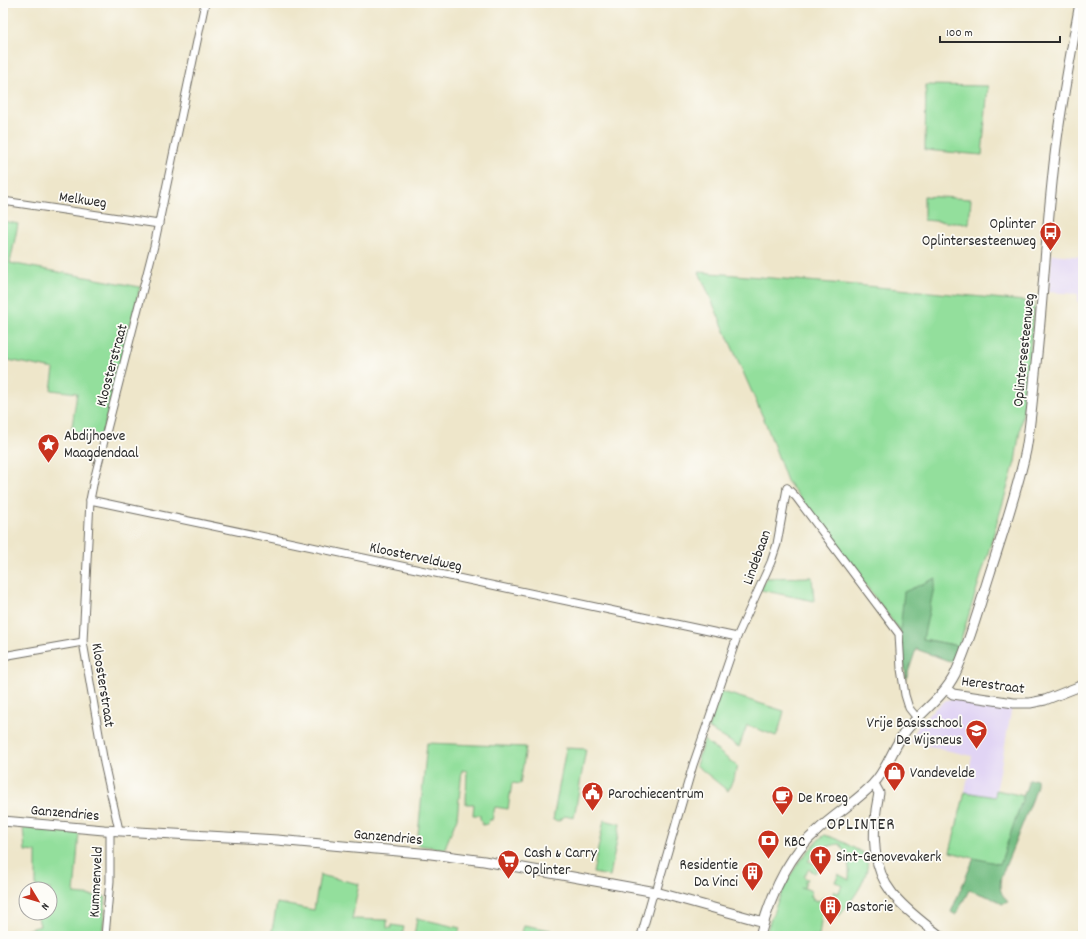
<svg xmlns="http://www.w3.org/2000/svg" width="1086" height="939" font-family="Dekko,sans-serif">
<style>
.built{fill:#e1d4f4}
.green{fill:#93df9c;stroke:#5f8564;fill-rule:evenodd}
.forest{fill:#76be84;stroke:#507458}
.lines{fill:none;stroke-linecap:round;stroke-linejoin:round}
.minor-casing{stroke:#6f6c63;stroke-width:9}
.tertiary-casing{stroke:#6f6c63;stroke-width:11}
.minor{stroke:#fff;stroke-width:7}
.tertiary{stroke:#fff;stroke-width:9}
.labels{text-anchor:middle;stroke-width:3.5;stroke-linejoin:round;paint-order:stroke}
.street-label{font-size:15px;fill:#2b2b2b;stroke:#fdfcf7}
.poi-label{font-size:15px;fill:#2b2b2b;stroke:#fdfcf7;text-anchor:start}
.quarter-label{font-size:17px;letter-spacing:1px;fill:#2b2b2b;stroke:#fdfcf7}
</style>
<rect width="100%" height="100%" fill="#fdfcf7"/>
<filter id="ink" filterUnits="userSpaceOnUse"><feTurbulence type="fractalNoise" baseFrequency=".025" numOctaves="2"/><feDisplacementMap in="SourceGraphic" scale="8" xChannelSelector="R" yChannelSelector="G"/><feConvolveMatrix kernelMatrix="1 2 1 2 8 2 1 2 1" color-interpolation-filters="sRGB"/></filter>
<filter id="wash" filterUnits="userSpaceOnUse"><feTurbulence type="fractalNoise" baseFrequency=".012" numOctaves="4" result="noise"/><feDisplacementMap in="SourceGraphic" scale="16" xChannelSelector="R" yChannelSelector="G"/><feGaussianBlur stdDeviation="0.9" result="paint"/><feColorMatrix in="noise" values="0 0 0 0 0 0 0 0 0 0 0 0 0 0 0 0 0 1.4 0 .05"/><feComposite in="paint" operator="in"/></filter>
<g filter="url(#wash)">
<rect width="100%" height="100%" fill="#eee6ca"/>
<g class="built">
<path d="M1052,254L1083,257V303L1078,302V294L1049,292Z"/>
<path d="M953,699L1012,707L995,798L965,792L972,756L910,742L919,724L934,709L946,700Z"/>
</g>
<g class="green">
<path d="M926,85L988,86L982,155L925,150Z"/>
<path d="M924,196L971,199L969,224L924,220Z"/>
<path d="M3,221L18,224L10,263L140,287L101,438L71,433L77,393L51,390L54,369L3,359Z"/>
<path d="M699,272L856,285L1035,302L1025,398L1015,462L988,553L959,646L923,639L900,631L791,486L787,481L766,424Z"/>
<path d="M1083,530V571H1081L1079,546Z"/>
<path d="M812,577L814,601L761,590L766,578Z"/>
<path d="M720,691L784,711L779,730L776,736L747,725L739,747L708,728Z"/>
<path d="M704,740L738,767L728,791L696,765Z"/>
<path d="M427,743L526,747L520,784L512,783L508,809L495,807L492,820H489L488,824L482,825V821L480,819V815H473L474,804H466L467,771L462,770L457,818L446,845L445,849L417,845Z"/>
<path d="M566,748L586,749L574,818L565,816L559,821L553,820Z"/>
<path d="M996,790L1024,796L1000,865L950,852L965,792L995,797Z"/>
<path d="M604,820L620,824L610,876L593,873Z"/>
<path d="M23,827L79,833L74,894L106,897L102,936H29L27,930L40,926L37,913H50V889H36V852L25,851Z"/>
<path d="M825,835L839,840L865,854C875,872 851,902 840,915L822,913L819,936H765C776,904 787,873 811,848C816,843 819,838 825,835ZM840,844C848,855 850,867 849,880L838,874L837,877L838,879H836L835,882L841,884L842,885L839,892L837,893L835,891L833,894L835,896H832L831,899L832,902L831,903L829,900L823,897L821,899V901L817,900L816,902V900L813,899L812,900L813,898L811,895L809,896L811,895V891L805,888H801L804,887L806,883L804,882H806L808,879L805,878L804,877L808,870L809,869L815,873L817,870L815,868H817L819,865L808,861C816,851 827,845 840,844Z"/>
<path d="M320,875L359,884L352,919L387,920V928H392V925L404,927L402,936H271L277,903L314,910Z"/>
<path d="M417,918L460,928L458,935L459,936H414Z"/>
<path d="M524,925L551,930L550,936H521Z"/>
<path d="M1083,926V936H1070Z"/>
</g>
<g class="forest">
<path d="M936,578L923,639L959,646L952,662L916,649L906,679L900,631L904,592Z"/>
<path d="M1037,779V785L1033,798L1001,877C999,889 1000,893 1008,902L1002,904L995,899L969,890L956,915L951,912L974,858L1000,864L1029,780Z"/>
</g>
</g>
<g filter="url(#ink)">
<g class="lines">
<defs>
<g id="minor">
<path d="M3,201L159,224"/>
<path d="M787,488L796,497L899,634L901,669L905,695L909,708L917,718"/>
<path d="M90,500L737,637"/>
<path d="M3,656L83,642"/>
<path d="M119,830L104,763L83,642L90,500L94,480L154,246L205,3"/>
<path d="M105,936L110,881V830"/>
<path d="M641,936L652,897L656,892L693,765L709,719L737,637L771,562L777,544L787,488"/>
</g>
<g id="tertiary">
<path d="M946,689L953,694L1014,703H1030L1045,700L1083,685"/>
<path d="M874,784L879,793C872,826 870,865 892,893C905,910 924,923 940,936"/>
<path d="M3,821L104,830L277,840L431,854L484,861L656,892L764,922"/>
<path d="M760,936C770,897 786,857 818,830C835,814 857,801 873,784C888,769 893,745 908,728C924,710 944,696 955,674C970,642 979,607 990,573C1003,532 1017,492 1026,450C1031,422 1033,392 1036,364C1044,289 1047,214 1057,139C1063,94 1072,48 1080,3"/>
</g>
</defs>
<use href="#minor" class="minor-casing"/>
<use href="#tertiary" class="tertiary-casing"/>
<use href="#minor" class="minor"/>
<use href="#tertiary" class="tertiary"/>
</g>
</g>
<defs>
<symbol id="bus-pin" viewBox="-11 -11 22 30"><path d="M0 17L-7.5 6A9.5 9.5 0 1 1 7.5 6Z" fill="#c8321e" stroke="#fdfcf7"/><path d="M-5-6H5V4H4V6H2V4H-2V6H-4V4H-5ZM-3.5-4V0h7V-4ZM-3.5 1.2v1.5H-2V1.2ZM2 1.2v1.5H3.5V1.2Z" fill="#fff"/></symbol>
<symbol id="sight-pin" viewBox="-11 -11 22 30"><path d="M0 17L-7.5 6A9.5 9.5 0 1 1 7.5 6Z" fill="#c8321e" stroke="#fdfcf7"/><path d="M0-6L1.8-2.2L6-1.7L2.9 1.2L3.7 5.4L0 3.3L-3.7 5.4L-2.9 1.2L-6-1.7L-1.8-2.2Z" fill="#fff"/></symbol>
<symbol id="school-pin" viewBox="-11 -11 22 30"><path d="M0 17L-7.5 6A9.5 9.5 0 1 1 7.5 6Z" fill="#c8321e" stroke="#fdfcf7"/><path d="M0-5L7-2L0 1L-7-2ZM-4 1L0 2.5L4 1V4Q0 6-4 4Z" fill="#fff"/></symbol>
<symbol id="shop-pin" viewBox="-11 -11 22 30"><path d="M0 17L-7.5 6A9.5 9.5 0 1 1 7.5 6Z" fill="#c8321e" stroke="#fdfcf7"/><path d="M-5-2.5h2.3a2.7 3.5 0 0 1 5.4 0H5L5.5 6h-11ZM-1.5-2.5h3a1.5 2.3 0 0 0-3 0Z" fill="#fff"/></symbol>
<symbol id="civic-pin" viewBox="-11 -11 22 30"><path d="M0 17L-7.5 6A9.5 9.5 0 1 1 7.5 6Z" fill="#c8321e" stroke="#fdfcf7"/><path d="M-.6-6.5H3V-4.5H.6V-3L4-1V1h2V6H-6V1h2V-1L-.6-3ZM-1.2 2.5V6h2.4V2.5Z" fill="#fff"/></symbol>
<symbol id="cafe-pin" viewBox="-11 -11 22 30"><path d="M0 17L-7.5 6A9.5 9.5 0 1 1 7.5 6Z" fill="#c8321e" stroke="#fdfcf7"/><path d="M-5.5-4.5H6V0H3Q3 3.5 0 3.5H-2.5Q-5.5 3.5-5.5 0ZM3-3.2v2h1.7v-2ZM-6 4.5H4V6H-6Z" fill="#fff"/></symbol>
<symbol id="bank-pin" viewBox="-11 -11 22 30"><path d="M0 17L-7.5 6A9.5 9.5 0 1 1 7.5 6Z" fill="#c8321e" stroke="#fdfcf7"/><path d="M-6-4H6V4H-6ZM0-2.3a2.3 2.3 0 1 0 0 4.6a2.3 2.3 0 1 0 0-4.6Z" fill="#fff"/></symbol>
<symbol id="church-pin" viewBox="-11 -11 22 30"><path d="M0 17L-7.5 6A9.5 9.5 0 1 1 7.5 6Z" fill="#c8321e" stroke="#fdfcf7"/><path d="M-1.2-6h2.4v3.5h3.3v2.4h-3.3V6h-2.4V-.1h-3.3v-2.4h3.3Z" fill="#fff"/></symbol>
<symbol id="supermarket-pin" viewBox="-11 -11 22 30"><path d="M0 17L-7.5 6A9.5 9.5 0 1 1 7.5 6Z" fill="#c8321e" stroke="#fdfcf7"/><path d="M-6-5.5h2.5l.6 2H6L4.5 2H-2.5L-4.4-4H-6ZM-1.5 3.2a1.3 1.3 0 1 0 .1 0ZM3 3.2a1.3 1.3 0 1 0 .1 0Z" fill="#fff"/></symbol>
<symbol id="building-pin" viewBox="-11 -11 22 30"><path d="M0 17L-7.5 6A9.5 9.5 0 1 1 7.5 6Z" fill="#c8321e" stroke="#fdfcf7"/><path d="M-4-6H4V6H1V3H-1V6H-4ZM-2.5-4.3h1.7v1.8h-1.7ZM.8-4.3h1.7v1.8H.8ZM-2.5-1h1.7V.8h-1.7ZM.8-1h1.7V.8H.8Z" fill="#fff"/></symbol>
</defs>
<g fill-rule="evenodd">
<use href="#bus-pin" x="1038" y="220" width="25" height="34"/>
<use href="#sight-pin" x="36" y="432" width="25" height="34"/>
<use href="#school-pin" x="964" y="718" width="25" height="34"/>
<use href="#shop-pin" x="882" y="760" width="25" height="34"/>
<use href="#civic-pin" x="580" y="780" width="25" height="34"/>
<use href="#cafe-pin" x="770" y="784" width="25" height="34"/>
<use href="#bank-pin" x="756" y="828" width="25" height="34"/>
<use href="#church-pin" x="808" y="844" width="25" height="34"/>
<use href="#supermarket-pin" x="496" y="848" width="25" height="34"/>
<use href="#building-pin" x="740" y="860" width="25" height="34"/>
<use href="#building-pin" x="818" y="894" width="25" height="34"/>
</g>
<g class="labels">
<g class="street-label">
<text transform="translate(83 199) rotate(8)" y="5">Melkweg</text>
<text transform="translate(1023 350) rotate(-84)" y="5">Oplintersesteenweg</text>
<text transform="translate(111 365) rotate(-75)" y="5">Kloosterstraat</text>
<text transform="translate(416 556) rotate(12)" y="5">Kloosterveldweg</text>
<text transform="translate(756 557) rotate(-70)" y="5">Lindebaan</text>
<text transform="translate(993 684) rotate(7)" y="5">Herestraat</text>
<text transform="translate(104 685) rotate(81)" y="5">Kloosterstraat</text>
<text transform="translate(65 812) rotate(5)" y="5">Ganzendries</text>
<text transform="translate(388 836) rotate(5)" y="5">Ganzendries</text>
<text transform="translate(95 882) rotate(-87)" y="5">Kummenveld</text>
</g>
<g class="poi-label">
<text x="1036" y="228" text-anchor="end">Oplinter<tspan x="1036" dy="17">Oplintersesteenweg</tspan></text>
<text x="64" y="440">Abdijhoeve<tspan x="64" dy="17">Maagdendaal</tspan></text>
<text x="962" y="727" text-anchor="end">Vrije Basisschool<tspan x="962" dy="17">De Wijsneus</tspan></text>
<text x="910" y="777">Vandevelde</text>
<text x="608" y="798">Parochiecentrum</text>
<text x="798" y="802">De Kroeg</text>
<text x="784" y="846">KBC</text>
<text x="524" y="857">Cash &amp; Carry<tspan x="524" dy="17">Oplinter</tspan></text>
<text x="836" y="861">Sint-Genovevakerk</text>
<text x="738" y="869" text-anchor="end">Residentie<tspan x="738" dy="17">Da Vinci</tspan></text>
<text x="846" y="911">Pastorie</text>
</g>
<g class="quarter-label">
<text x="861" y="829">OPLINTER</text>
</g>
</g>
<rect width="1086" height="939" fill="none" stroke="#fdfcf7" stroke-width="16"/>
<g transform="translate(38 901) rotate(128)"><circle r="19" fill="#fdfcf7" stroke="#a9a8a5"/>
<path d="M0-3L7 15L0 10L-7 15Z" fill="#c8321e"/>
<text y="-6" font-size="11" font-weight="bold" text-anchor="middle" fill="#2b2b2b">N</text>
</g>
<path d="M940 36v6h120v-6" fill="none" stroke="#2b2b2b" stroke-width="2"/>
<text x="946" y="36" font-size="12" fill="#2b2b2b" stroke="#fdfcf7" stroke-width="3" paint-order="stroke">100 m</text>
</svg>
